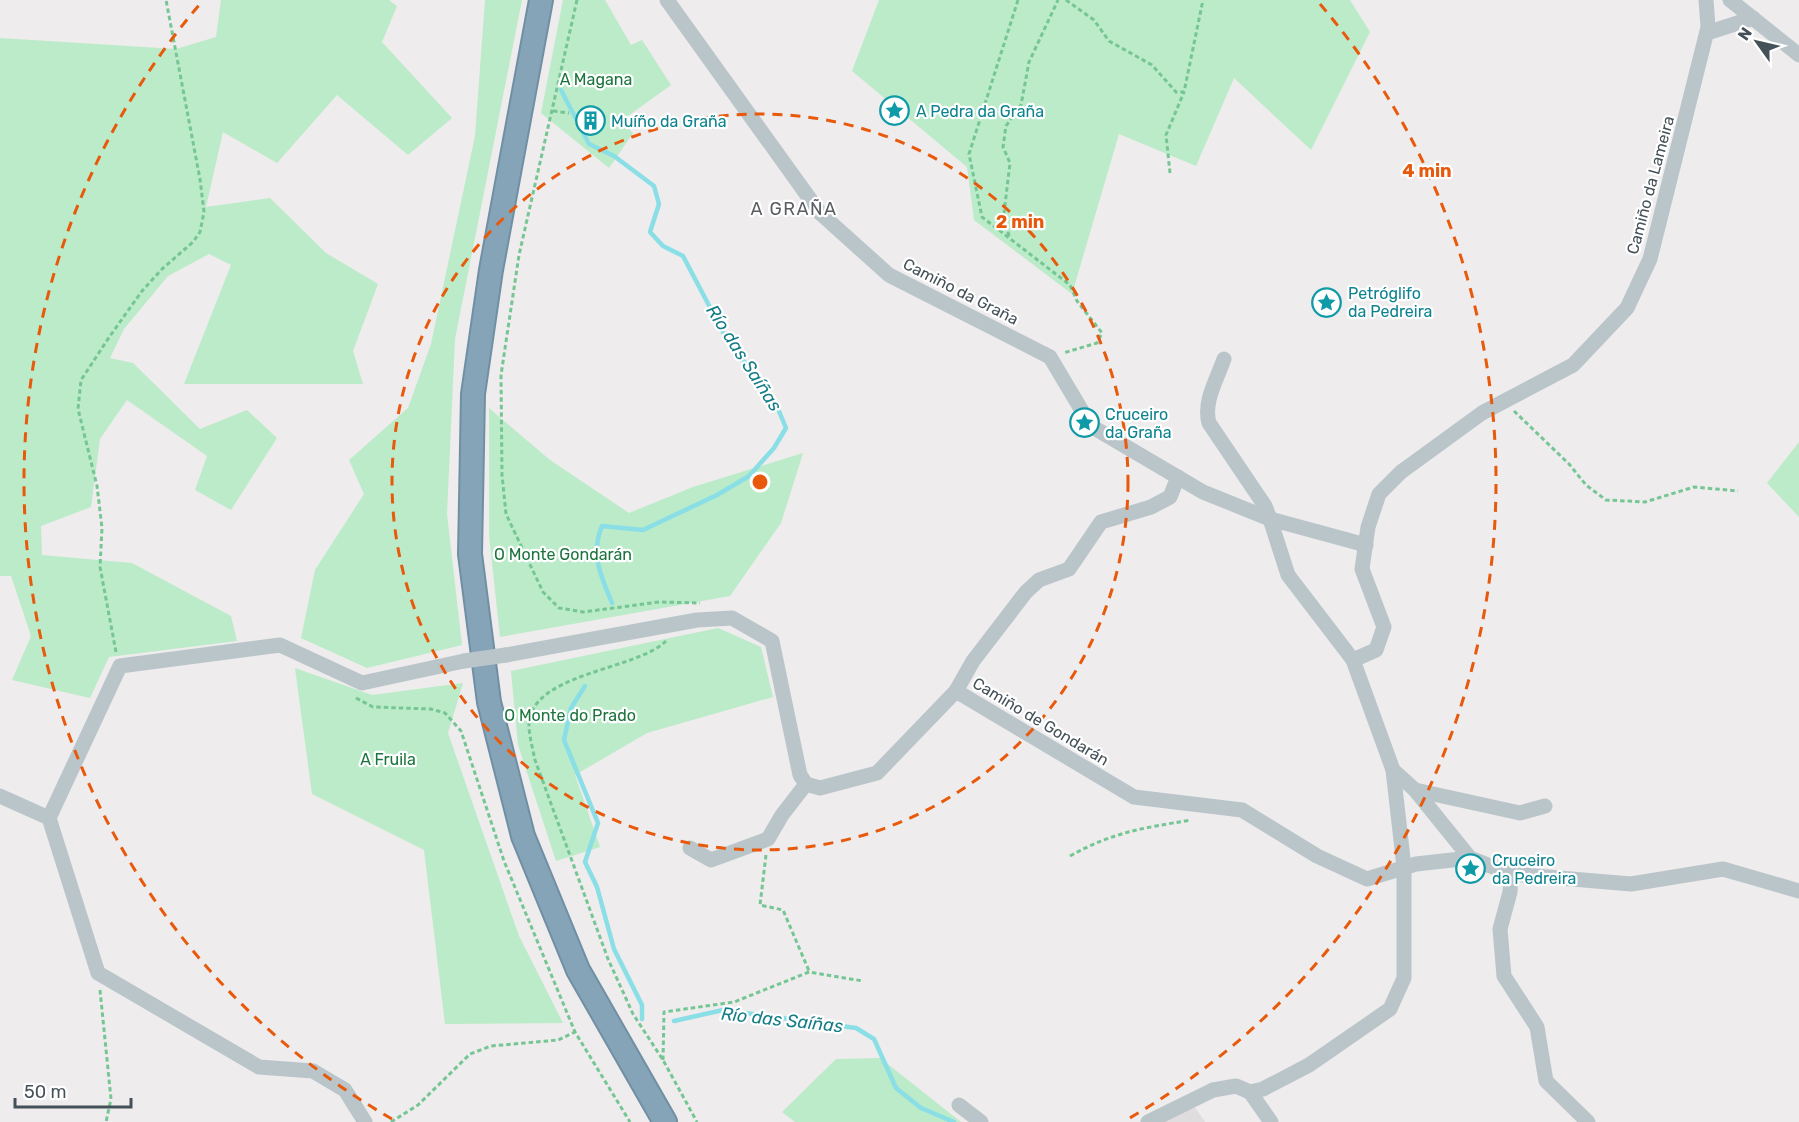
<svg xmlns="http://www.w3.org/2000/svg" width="1799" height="1122" font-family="Rubik,sans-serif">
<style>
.education{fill:#dfdddd}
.green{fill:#bbebc8}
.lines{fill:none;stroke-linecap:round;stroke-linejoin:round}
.stream{stroke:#8adee6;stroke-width:4.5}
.highway-casing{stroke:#718fa4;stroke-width:26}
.path{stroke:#76c695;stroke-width:3;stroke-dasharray:4.5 3;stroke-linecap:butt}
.minor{stroke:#bac5ca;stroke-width:15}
.highway{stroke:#86a4b8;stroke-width:22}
.minor-bridge{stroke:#bac5ca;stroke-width:15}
.ring{fill:none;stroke:#e8590c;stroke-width:3;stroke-dasharray:10 8}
.labels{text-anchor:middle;stroke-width:4.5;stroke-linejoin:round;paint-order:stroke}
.park-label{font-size:16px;fill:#1b743d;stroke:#fff}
.culture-label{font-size:16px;fill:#0d838f;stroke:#fff;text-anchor:start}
.street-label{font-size:16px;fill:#455158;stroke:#fff}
.neighbourhood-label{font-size:18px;letter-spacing:1.5px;fill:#595d60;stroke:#fff}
.water-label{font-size:18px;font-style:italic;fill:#147d87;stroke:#fff}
.centre{fill:#e8590c;stroke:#fff;stroke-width:3}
.ring-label{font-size:18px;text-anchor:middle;font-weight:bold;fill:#e8590c;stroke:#fff;stroke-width:4.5;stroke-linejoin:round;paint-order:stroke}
</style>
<rect width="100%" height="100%" fill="#eeecec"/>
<path class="education" d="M1194,1106L1205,1122H1160Z"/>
<g class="green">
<path d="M221,0H389L397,6L382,42L452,118L408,155L337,95L277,163L223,132L206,207L270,198L326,253L378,284L353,351L363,384H184L231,265L209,254L168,276L124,329L110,358L133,363L200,429L247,410L277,438L231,510L195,490L207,456L127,400L100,439L91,507L41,526L42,555L132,563L231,616L237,641L109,657L90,698L12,680L31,636L11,576H0V38L176,49L216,37Z"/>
<path d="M485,0H522L455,339L447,514L462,645L367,668L301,638L315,570L364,494L349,460L408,408L431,344L475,136Z"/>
<path d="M563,0H605L631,45L642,40L671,85L621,121L633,133L609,168L541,113Z"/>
<path d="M879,0H1350L1370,32L1311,150L1234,78L1196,166L1119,134L1072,294L974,220L967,167L852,71Z"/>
<path d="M489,408L550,460L629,513L693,487L803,453L781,523L730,596L500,637L489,535Z"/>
<path d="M1799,442V517L1767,483Z"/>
<path d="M718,628L761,647L773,697L647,733L575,775L600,847L556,861L518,745L511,671Z"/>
<path d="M295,668L372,695L463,683L448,733L519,936L563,1023L445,1024L424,850L312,794Z"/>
<path d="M880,1058L961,1122H795L782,1112L836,1059Z"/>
</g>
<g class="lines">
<g class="stream">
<path d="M561,90L589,144L614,156L654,186L659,204L650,232L663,246L683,256L725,336L776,404L786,428L774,448L749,476L717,495L643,530L602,526C590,554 601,576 612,603"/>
<path d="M585,686L571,708L564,740L598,823L585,862L597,887L614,949L642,1005V1019"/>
<path d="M674,1021L723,1010L856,1028L874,1039L896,1088L921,1108L954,1122"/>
</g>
<defs>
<path id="highway" d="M541,0L491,270L473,394L470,554L489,702L523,836L578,970L665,1122"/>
</defs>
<use href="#highway" class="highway-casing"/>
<g class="path">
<path d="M577,0L519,255L501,375L502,475L506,514L543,592L559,608L583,612L659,602L700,603"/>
<path d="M1018,0L969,154L982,217L1070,285L1077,301L1102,333L1097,343L1063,353"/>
<path d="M1066,0L1094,20L1109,41L1152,65L1176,92H1184L1203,0"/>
<path d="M553,111L569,113"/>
<path d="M1170,173L1166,135L1184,92"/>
<path d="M1009,236L1004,213L1010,163L1003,147L1006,126L1021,105L1029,62L1058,0"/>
<path d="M1514,411L1569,464L1586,485L1606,500L1645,502L1694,487L1738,491"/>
<path d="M666,641C636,671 526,673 529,728C530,739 533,750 535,760L608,959L633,1014L663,1060L697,1122"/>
<path d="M116,652L100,567L102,528L97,486L78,409L81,380L110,336L142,291L162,269L193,242L200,232L204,212L200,179L166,0"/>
<path d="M356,698L373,707L431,709L445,713L461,731L504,861L575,1032L630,1122"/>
<path d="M766,855L760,905L783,910L809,971"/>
<path d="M1070,856C1113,832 1143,828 1191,820"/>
<path d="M100,990L111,1099L106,1122"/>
<path d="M663,1060L664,1012L734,1002L809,972L863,981"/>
<path d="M391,1122L418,1105L470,1054L491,1046L558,1040L575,1032"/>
</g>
<g class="minor">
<path d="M667,0L820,213L889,275L1050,357L1091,426L1203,492L1270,519"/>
<path d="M1730,0L1799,55"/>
<path d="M1707,33L1753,18"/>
<path d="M1224,359C1217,379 1203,402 1209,423L1265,506L1270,519"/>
<path d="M506,655L697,620L732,618L772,641L800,775L806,784L820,788L877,773L956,691L1134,797L1242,810L1317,856L1367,879L1416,864L1470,858"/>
<path d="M1353,660L1376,650L1384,627L1362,569L1368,527L1379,494L1401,472L1482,413L1573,365L1627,308L1650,259L1708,27L1706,0"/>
<path d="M956,691L973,661L1026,592L1039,580L1069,569L1101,522L1151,507L1170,497L1178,477"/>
<path d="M1393,770L1415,790L1470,858L1511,874L1631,884L1723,869L1799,891"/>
<path d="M1415,790L1520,813L1545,806"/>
<path d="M0,796L49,818L120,666L280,645L362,683L464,661"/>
<path d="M49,818L98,973L259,1067L313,1071L345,1090L365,1122"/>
<path d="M690,848L711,860L768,839L782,815L806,784"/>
<path d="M1511,874L1510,892L1500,929L1504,976L1537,1027L1546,1081L1588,1122"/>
<path d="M1250,1092L1263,1089L1309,1065L1390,1009L1404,978V867L1393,770L1353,660L1288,575L1270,519L1366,545"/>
<path d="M1250,1092L1271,1122"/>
<path d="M959,1105L981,1122"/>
<path d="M1148,1122L1213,1090L1236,1086L1250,1092"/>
</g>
<use href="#highway" class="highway"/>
<path class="minor-bridge" d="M464,661L506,655"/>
</g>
<g class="ring">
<circle cx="760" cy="482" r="368"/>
<path d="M392 1119A736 736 0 0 1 200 4M1320 4A736 736 0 0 1 1128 1119"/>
</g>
<defs>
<symbol id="sight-ring" viewBox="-11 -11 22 22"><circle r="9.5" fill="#fff" stroke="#0f9aa8" stroke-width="1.5"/><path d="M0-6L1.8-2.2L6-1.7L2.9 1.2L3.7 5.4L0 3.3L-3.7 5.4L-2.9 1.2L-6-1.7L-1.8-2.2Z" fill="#0f9aa8"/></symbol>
<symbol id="building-ring" viewBox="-11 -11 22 22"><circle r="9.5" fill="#fff" stroke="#0f9aa8" stroke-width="1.5"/><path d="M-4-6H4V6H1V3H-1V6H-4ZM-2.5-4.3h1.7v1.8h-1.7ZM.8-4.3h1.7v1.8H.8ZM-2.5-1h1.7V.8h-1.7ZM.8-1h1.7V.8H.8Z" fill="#0f9aa8"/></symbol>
</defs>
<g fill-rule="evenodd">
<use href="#sight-ring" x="878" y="94" width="33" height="33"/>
<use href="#building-ring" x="574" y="104" width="33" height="33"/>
<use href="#sight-ring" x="1310" y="286" width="33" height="33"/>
<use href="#sight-ring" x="1068" y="406" width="33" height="33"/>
<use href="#sight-ring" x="1454" y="852" width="33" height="33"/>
</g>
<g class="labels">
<g class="park-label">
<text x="596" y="85">A Magana</text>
<text x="563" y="560">O Monte Gondarán</text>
<text x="570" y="721">O Monte do Prado</text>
<text x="388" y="765">A Fruila</text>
</g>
<g class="culture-label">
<text x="916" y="117">A Pedra da Graña</text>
<text x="611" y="127">Muíño da Graña</text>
<text x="1348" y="299">Petróglifo<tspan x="1348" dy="18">da Pedreira</tspan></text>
<text x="1105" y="420">Cruceiro<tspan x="1105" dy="18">da Graña</tspan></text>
<text x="1492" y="866">Cruceiro<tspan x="1492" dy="18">da Pedreira</tspan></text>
</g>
<g class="street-label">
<text transform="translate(1650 185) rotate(-75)" y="6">Camiño da Lameira</text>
<text transform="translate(961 291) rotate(27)" y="6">Camiño da Graña</text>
<text transform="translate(1041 721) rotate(31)" y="6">Camiño de Gondarán</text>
</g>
<g class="neighbourhood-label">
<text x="794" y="215">A GRAÑA</text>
</g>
<g class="water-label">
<text transform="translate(744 358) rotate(57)" y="6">Río das Saíñas</text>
<text transform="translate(782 1020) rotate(6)" y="6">Río das Saíñas</text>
</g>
</g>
<circle cx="760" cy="482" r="9" class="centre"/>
<g class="ring-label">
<text x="1427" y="177">4 min</text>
<text x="1020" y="228">2 min</text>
</g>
<g transform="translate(1757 42) rotate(304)" stroke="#ffffff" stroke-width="4.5" paint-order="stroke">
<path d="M0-4.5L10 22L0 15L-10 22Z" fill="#455158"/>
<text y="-9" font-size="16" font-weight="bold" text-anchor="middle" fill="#455158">N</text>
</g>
<path d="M15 1098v9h116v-9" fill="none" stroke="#455158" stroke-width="3"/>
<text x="24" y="1098" font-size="18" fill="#455158" stroke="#ffffff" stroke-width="4.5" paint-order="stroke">50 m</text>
</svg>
